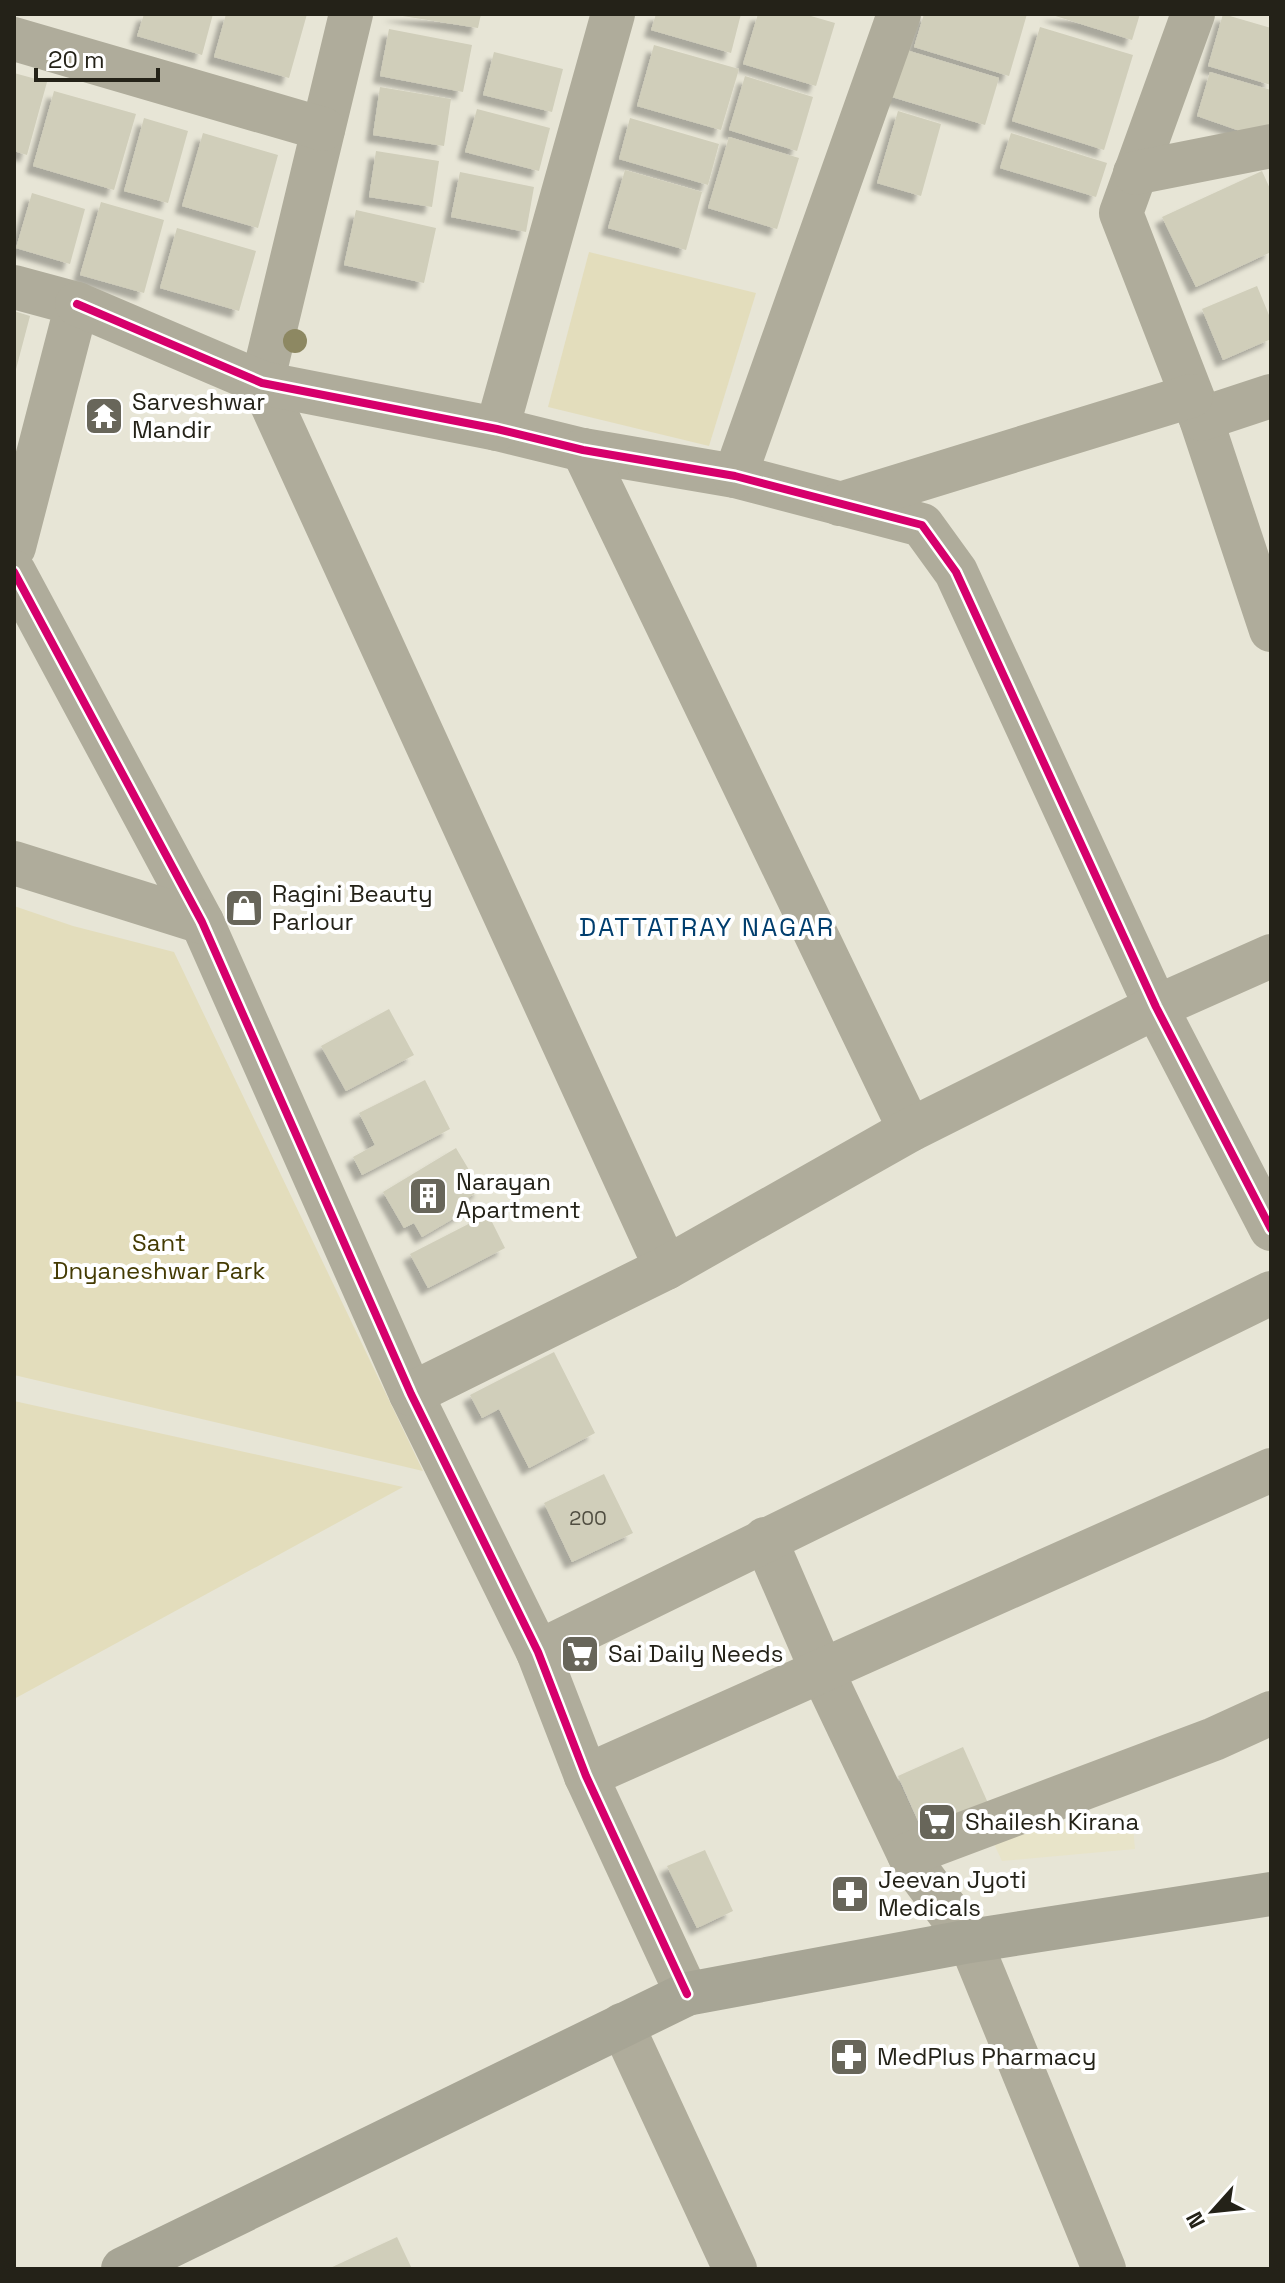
<svg xmlns="http://www.w3.org/2000/svg" width="1285" height="2283" font-family="'Space Grotesk',sans-serif">
<style>
.built{fill:#e8e4c9}
.green{fill:#e3ddbc}
.building{fill:#d0ceba;filter:url(#shadow)}
.lines{fill:none;stroke-linecap:round;stroke-linejoin:round}
.minor{stroke:#afac9b;stroke-width:44}
.major{stroke:#a7a595;stroke-width:44}
.cycleway-casing{stroke:#fff;stroke-width:13}
.cycleway{stroke:#d6006c;stroke-width:8}
.tree{fill:#8d8862}
.labels{text-anchor:middle;stroke-width:8;stroke-linejoin:round;paint-order:stroke}
.number-label{font-size:20px;fill:#504e41}
.poi-label{font-size:24px;fill:#242218;stroke:#fff;text-anchor:start}
.park-label{font-size:24px;fill:#443b03;stroke:#fff}
.neighbourhood-label{font-size:26px;letter-spacing:2px;fill:#013e6e;stroke:#fff}
</style>
<defs>
<filter id="shadow"><feDropShadow dx="-7" dy="7" stdDeviation="2" flood-color="#0004"/></filter>
</defs>
<rect width="100%" height="100%" fill="#e7e5d6"/>
<path class="built" d="M1132,1817L1135,1849L1002,1861L987,1829Z"/>
<g class="green">
<path d="M589,252L756,293L709,446L548,407Z"/>
<path d="M14,906L73,926L174,952L423,1471L14,1375Z"/>
<path d="M14,1401L403,1487L14,1699Z"/>
</g>
<g class="building">
<path d="M144,14H213L202,55L137,36Z"/>
<path d="M226,14H307L289,78L214,57Z"/>
<path d="M390,14H481L478,28Z"/>
<path d="M656,14H741L731,53L651,30Z"/>
<path d="M758,14H804L835,23L816,86L743,64Z"/>
<path d="M924,14H1027L1009,76L914,47Z"/>
<path d="M1049,14H1140L1132,40Z"/>
<path d="M1223,14L1271,28V85L1208,66Z"/>
<path d="M1040,27L1133,55L1104,150L1012,121Z"/>
<path d="M389,29L472,45L463,92L380,76Z"/>
<path d="M654,45L739,69L721,130L637,106Z"/>
<path d="M906,50L999,78L985,125L892,97Z"/>
<path d="M494,52L563,69L552,112L483,95Z"/>
<path d="M1210,72L1271,90V124L1266,140L1197,116Z"/>
<path d="M14,73L47,82L27,155L14,151Z"/>
<path d="M745,76L813,97L797,151L729,130Z"/>
<path d="M380,87L451,99L444,146L373,135Z"/>
<path d="M54,91L136,114L114,190L33,166Z"/>
<path d="M477,109L550,128L539,171L465,152Z"/>
<path d="M898,111L941,124L921,196L877,183Z"/>
<path d="M144,118L188,131L168,203L124,191Z"/>
<path d="M630,118L719,144L708,185L619,159Z"/>
<path d="M203,133L278,155L258,228L182,206Z"/>
<path d="M1011,133L1107,163L1096,197L1000,168Z"/>
<path d="M729,137L799,158L777,229L708,208Z"/>
<path d="M376,151L439,161L432,207L369,197Z"/>
<path d="M625,170L702,192L686,250L608,228Z"/>
<path d="M1262,171L1271,191V252L1196,287L1162,217Z"/>
<path d="M460,172L534,187L526,232L451,217Z"/>
<path d="M32,193L85,209L70,264L16,248Z"/>
<path d="M101,202L164,220L144,293L80,275Z"/>
<path d="M356,210L436,228L424,283L344,265Z"/>
<path d="M177,228L256,251L239,311L160,288Z"/>
<path d="M1257,286L1271,320V339L1223,360L1202,309Z"/>
<path d="M14,311L30,316L15,373L14,372Z"/>
<path d="M389,1009L414,1055L346,1091L321,1046Z"/>
<path d="M425,1080L450,1129L362,1175L353,1157L375,1145L359,1113Z"/>
<path d="M456,1148L481,1190L466,1199L475,1206L422,1237L414,1223L404,1228L383,1192Z"/>
<path d="M488,1214L505,1248L428,1288L410,1254Z"/>
<path d="M554,1352L595,1433L529,1468L499,1409L482,1418L470,1395Z"/>
<path d="M604,1474L633,1533L572,1562L544,1503Z"/>
<path d="M963,1747L992,1812L927,1841L898,1776Z"/>
<path d="M705,1850L733,1911L697,1928L667,1866Z"/>
<path d="M397,2237L412,2269H328Z"/>
</g>
<g class="lines">
<g class="minor">
<path d="M351,14L262,383L666,1268"/>
<path d="M1193,14L1121,213L1201,419L1271,630"/>
<path d="M14,39L323,129"/>
<path d="M1135,173L1271,146"/>
<path d="M14,287L77,304L14,547"/>
<path d="M77,304L262,383L497,429L583,450L735,476L922,525L956,572L1156,1007L1271,1229"/>
<path d="M1201,419L1271,396"/>
<path d="M497,429L613,14"/>
<path d="M583,450L910,1130"/>
<path d="M735,476L899,14"/>
<path d="M840,504L1191,396"/>
<path d="M14,572L202,922L411,1394L538,1652L586,1776L687,1994"/>
<path d="M14,863L202,922"/>
<path d="M411,1394L666,1268L910,1130L1156,1007L1271,956"/>
<path d="M765,1539L822,1671L915,1867L970,1941L1104,2269"/>
<path d="M538,1652L1271,1293"/>
<path d="M586,1776L1271,1470"/>
<path d="M909,1854L1214,1739L1271,1713"/>
<path d="M622,2025L735,2269"/>
</g>
<path class="major" d="M123,2269L687,1994L970,1941L1271,1894"/>
<defs>
<g id="cycleway">
<path d="M77,304L262,383L497,429L583,450L735,476L922,525L956,572L1156,1007L1271,1229"/>
<path d="M14,572L202,922L411,1394L538,1652L586,1776L687,1994"/>
</g>
</defs>
<use href="#cycleway" class="cycleway-casing"/>
<use href="#cycleway" class="cycleway"/>
</g>
<circle class="tree" cx="295" cy="341" r="12"/>
<defs>
<symbol id="temple-square" viewBox="-11 -11 22 22"><rect x="-9" y="-9" width="18" height="18" rx="4" fill="#68665a" stroke="#fff"/><path d="M0-6L5-2H3V0L6.5 2.5H4V6H1.5V3h-3V6H-4V2.5H-6.5L-3 0V-2H-5Z" fill="#fff"/></symbol>
<symbol id="shop-square" viewBox="-11 -11 22 22"><rect x="-9" y="-9" width="18" height="18" rx="4" fill="#68665a" stroke="#fff"/><path d="M-5-2.5h2.3a2.7 3.5 0 0 1 5.4 0H5L5.5 6h-11ZM-1.5-2.5h3a1.5 2.3 0 0 0-3 0Z" fill="#fff"/></symbol>
<symbol id="building-square" viewBox="-11 -11 22 22"><rect x="-9" y="-9" width="18" height="18" rx="4" fill="#68665a" stroke="#fff"/><path d="M-4-6H4V6H1V3H-1V6H-4ZM-2.5-4.3h1.7v1.8h-1.7ZM.8-4.3h1.7v1.8H.8ZM-2.5-1h1.7V.8h-1.7ZM.8-1h1.7V.8H.8Z" fill="#fff"/></symbol>
<symbol id="supermarket-square" viewBox="-11 -11 22 22"><rect x="-9" y="-9" width="18" height="18" rx="4" fill="#68665a" stroke="#fff"/><path d="M-6-5.5h2.5l.6 2H6L4.5 2H-2.5L-4.4-4H-6ZM-1.5 3.2a1.3 1.3 0 1 0 .1 0ZM3 3.2a1.3 1.3 0 1 0 .1 0Z" fill="#fff"/></symbol>
<symbol id="pharmacy-square" viewBox="-11 -11 22 22"><rect x="-9" y="-9" width="18" height="18" rx="4" fill="#68665a" stroke="#fff"/><path d="M-2-6h4v4h4v4h-4v4h-4v-4h-4v-4h4Z" fill="#fff"/></symbol>
</defs>
<g fill-rule="evenodd">
<use href="#temple-square" x="82" y="394" width="44" height="44"/>
<use href="#shop-square" x="222" y="886" width="44" height="44"/>
<use href="#building-square" x="406" y="1174" width="44" height="44"/>
<use href="#supermarket-square" x="558" y="1632" width="44" height="44"/>
<use href="#supermarket-square" x="915" y="1800" width="44" height="44"/>
<use href="#pharmacy-square" x="828" y="1872" width="44" height="44"/>
<use href="#pharmacy-square" x="827" y="2035" width="44" height="44"/>
</g>
<g class="labels">
<g class="number-label">
<text x="588" y="1525">200</text>
</g>
<g class="poi-label">
<text x="132" y="410">Sarveshwar<tspan x="132" dy="28">Mandir</tspan></text>
<text x="272" y="902">Ragini Beauty<tspan x="272" dy="28">Parlour</tspan></text>
<text x="456" y="1190">Narayan<tspan x="456" dy="28">Apartment</tspan></text>
<text x="608" y="1662">Sai Daily Needs</text>
<text x="965" y="1830">Shailesh Kirana</text>
<text x="878" y="1888">Jeevan Jyoti<tspan x="878" dy="28">Medicals</tspan></text>
<text x="877" y="2065">MedPlus Pharmacy</text>
</g>
<g class="park-label">
<text x="159" y="1251">Sant<tspan x="159" dy="28">Dnyaneshwar Park</tspan></text>
</g>
<g class="neighbourhood-label">
<text x="707" y="936">DATTATRAY NAGAR</text>
</g>
</g>
<rect width="1285" height="2283" fill="none" stroke="#242218" stroke-width="32"/>
<g transform="translate(1213 2211) rotate(243)" stroke="#ffffff" stroke-width="6" paint-order="stroke">
<path d="M0-6L14 30L0 20L-14 30Z" fill="#242218"/>
<text y="-12" font-size="22" font-weight="bold" text-anchor="middle" fill="#242218">N</text>
</g>
<path d="M36 68v12h122v-12" fill="none" stroke="#242218" stroke-width="4"/>
<text x="48" y="68" font-size="24" fill="#242218" stroke="#ffffff" stroke-width="6" paint-order="stroke">20 m</text>
</svg>
